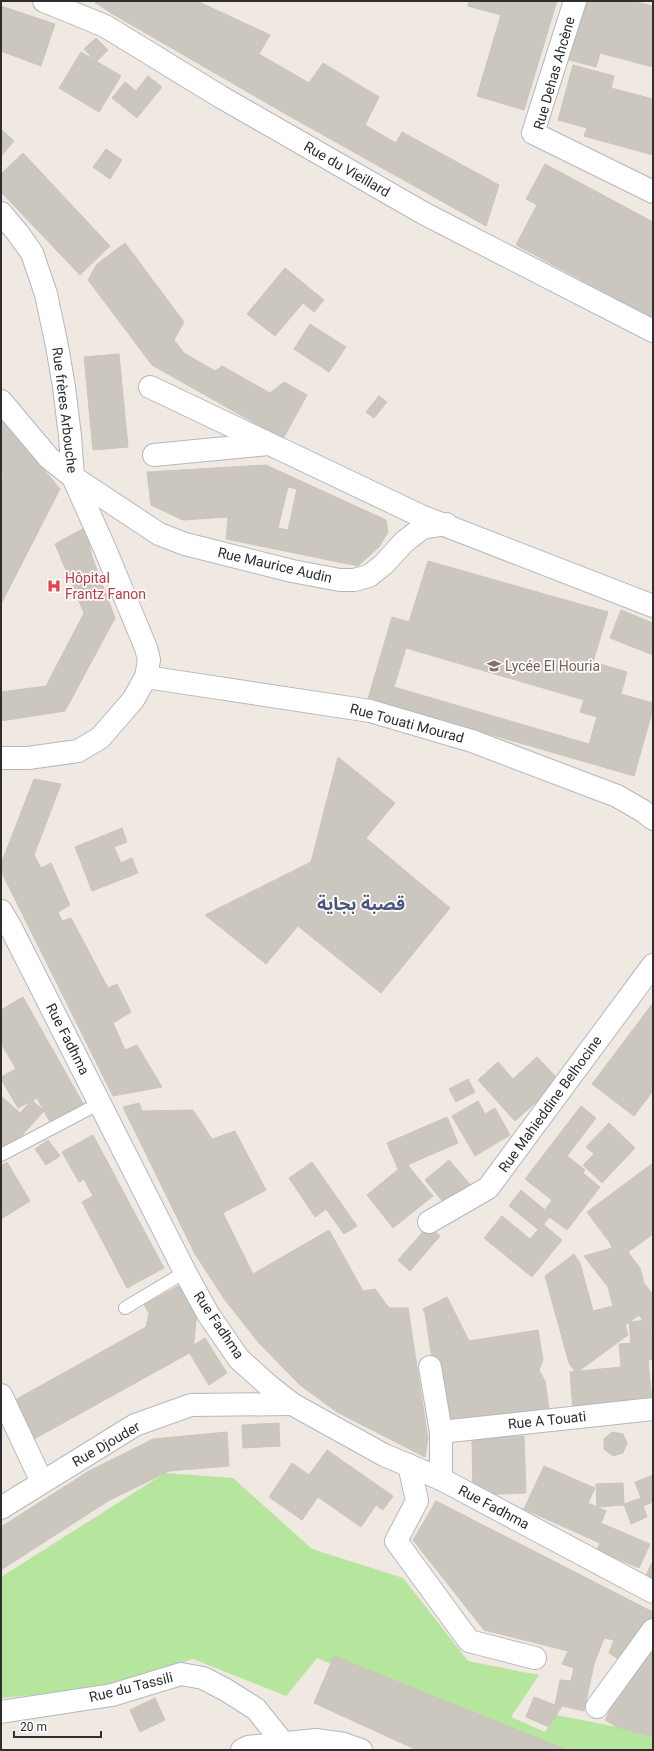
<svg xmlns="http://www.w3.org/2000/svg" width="654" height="1751" font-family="Roboto,'Noto Sans Arabic',sans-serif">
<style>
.green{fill:#b6e59e}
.building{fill:#cbc7bf;stroke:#cbc5ba;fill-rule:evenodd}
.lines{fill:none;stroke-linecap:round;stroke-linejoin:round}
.lane-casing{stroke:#b4b7c1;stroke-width:14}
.street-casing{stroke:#b4b7c1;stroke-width:24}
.secondary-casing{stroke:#b4b7c1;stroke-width:24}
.lane{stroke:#fff;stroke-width:12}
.street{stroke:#fff;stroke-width:22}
.secondary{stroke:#fff;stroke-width:22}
.labels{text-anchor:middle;stroke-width:3.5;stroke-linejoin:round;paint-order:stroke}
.street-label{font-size:14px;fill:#2e2e2e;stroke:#fff}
.health-label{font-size:14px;fill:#be3a42;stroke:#fff;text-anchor:start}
.education-label{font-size:14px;fill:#785e54;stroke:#fff;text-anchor:start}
.district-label{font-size:18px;font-weight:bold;fill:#4d5680;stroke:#fff}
</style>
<rect width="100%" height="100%" fill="#efe9e1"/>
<path class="green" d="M165,1473L233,1478L312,1549L403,1578L468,1661L539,1675L511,1717L545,1732L556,1715L617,1727L653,1737V1750H536L317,1658L286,1696L193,1659L114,1683L46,1694L1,1698V1577Z"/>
<g class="building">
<path d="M93,1H197L270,35L259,54L309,83L323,63L379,97L365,125L396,143L402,132L499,185L486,226L284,113L111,13Z"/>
<path d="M469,1H557L524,110L477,96L501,15L468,6Z"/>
<path d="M585,1H632L653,6V67L600,53L596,67L569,60Z"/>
<path d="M1,6L55,24L41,66L1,51Z"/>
<path d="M96,38L108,50L96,62L84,49Z"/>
<path d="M81,52L121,76L99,112L59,88Z"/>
<path d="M573,65L614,76L611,88L653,99V155L584,136L587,128L558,120Z"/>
<path d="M148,76L162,87L137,118L112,98L125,82L136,91Z"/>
<path d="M1,129L14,141L1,156Z"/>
<path d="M106,149L122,160L110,179L93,167Z"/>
<path d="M23,153L110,246L80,275L1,192V174Z"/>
<path d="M545,164L653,222V318L516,245L537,205L526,199Z"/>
<path d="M125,243L184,322L174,340L184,353L215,371L222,366L270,393L284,382L307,395L283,439L152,365L88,280L97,264Z"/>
<path d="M285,268L324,300L314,312L303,303L275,336L247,314Z"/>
<path d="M310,324L346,347L329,372L294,349Z"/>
<path d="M119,354L128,447L93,450L84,357Z"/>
<path d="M379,396L387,402L374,418L366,412Z"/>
<path d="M1,418L60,489L1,604V480L4,476L1,475Z"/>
<path d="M266,465L386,520L388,532L379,547L358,566L226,539L228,517L183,520L151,505L147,472ZM288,487L297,489L288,530L278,528Z"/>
<path d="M86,527L92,557L115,618L65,711L1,721V692L46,686L84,613L55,544Z"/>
<path d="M428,561L608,612L593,662L627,672L621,694L653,703V709L634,776L368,699L392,617L409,622ZM406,648L584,700L580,712L597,717L589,744L394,687Z"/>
<path d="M621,610L653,623V655L610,638Z"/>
<path d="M338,757L395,803L366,838L450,908L381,993L298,926L266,964L205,915L311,862Z"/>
<path d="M34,779L61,784L34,855L41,868L51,863L70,905L58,912L62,921L71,918L108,988L117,984L131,1012L113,1023L125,1050L137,1045L162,1087L113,1096L1,871V864Z"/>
<path d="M122,828L127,842L114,847L121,863L132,858L138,873L92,891L75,847Z"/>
<path d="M23,997L85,1107L52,1126L37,1098L18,1108L1,1079V1077L16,1069L1,1043V1010Z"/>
<path d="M653,1003V1091L634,1116L592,1084Z"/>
<path d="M537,1057L560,1081L515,1121L478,1080L498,1062L513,1079Z"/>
<path d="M468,1079L475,1092L456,1102L449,1089Z"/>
<path d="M1,1096L20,1113L32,1100L44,1111L6,1153L1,1148Z"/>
<path d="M478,1101L485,1114L495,1108L510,1135L475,1156L452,1116Z"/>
<path d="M139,1103L142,1111L193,1110L212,1139L235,1131L266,1190L223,1213L253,1274L329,1230L363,1291L375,1289L389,1308H408L428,1438L425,1457L337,1412L300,1385L259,1343L225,1300L195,1254L123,1107Z"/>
<path d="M581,1106L596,1118L567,1156L585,1170L583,1173L600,1187L567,1230L543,1212L552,1200L525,1179Z"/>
<path d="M447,1117L458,1143L398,1169L387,1143Z"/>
<path d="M609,1123L635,1148L602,1183L583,1165L594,1154L586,1147Z"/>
<path d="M93,1135L164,1268L127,1288L82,1202L93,1196L84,1179L79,1182L62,1152Z"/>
<path d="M48,1140L60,1156L46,1165L35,1149Z"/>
<path d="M449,1160L473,1188L448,1208L425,1180Z"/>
<path d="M7,1162L30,1201L1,1219V1166Z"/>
<path d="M312,1162L357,1226L344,1234L326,1209L315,1217L289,1178Z"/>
<path d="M406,1163L433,1196L393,1228L367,1195Z"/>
<path d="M653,1163V1234L628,1252L640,1268L644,1283L653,1295V1334L639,1315L625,1325L628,1335L576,1373L569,1363L545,1276L574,1254L580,1263L593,1311L613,1306L608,1287L584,1256L612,1248L610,1243L587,1212Z"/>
<path d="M521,1190L551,1215L539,1230L509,1206Z"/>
<path d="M502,1216L530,1239L543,1224L562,1240L532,1277L484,1238Z"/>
<path d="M428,1226L440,1236L410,1271L398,1260Z"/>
<path d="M182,1284L197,1311L193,1351L27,1443L6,1405L146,1327L149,1313L144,1305Z"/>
<path d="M447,1297L469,1341L538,1330L543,1360L539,1370L545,1381L549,1409L445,1425L435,1378L425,1313L423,1309Z"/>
<path d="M650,1320L653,1359L648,1360L652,1402L573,1410L570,1372L621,1367L619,1344L631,1343L629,1322Z"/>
<path d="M205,1338L227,1373L209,1385L187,1349Z"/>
<path d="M279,1423L280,1446L243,1448L242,1425Z"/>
<path d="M227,1432L229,1466L169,1471L153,1439Z"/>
<path d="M612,1432L623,1434L627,1443L623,1453L613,1456L604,1449V1439Z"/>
<path d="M524,1436L526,1493L473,1495L472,1438Z"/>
<path d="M153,1439L169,1471L108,1501L89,1471Z"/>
<path d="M327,1450L393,1496L383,1510L376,1505L361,1527L318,1497L302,1520L269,1497L292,1463L309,1475Z"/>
<path d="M544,1466L595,1488L588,1503L606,1511L601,1523L650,1544L639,1568L597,1550L600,1543L524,1509Z"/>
<path d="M89,1471L108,1501L1,1570V1527Z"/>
<path d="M653,1475V1502L643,1506L647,1517L631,1524L624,1504L641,1498L635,1482Z"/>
<path d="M623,1483L624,1505L597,1507L596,1484Z"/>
<path d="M436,1501L653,1612V1622L625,1664L609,1653L614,1640L604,1638L594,1664L584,1711L562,1706L549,1727L526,1717L534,1697L555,1705L560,1680L571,1681L574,1668L562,1664L568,1651L484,1630L413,1540Z"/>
<path d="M653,1561V1579L646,1575Z"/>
<path d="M653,1646V1737L617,1727L605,1720L625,1682Z"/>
<path d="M334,1656L567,1750H417L314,1703Z"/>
<path d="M155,1698L165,1720L140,1732L130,1710Z"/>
</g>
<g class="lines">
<defs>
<g id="lane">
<path d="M1,1155L100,1103"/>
<path d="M125,1308L185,1272"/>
</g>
<g id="street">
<path d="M44,1L105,26L221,97L425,214L653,331"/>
<path d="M575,1L533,133L653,192"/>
<path d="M1,213L17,232L32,253L46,294L57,346L64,387L70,436L73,477L105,549L146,648L149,660L146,677L133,700L100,738L78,751L28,758H1"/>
<path d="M150,387L421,516L653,606"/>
<path d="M1,401L49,458L73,477L159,534L185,544L292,571L340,580H354L369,576L384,564L404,542L422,528L446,524"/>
<path d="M154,455L268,444"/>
<path d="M146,677L370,711L472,741L617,796L643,811L653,819"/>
<path d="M1,911L10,926L185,1272L208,1314L239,1359L268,1385L292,1404L384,1455L441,1479L653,1592"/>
<path d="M429,1222L488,1188L653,965"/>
<path d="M430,1367L441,1432V1479"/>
<path d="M1,1395L42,1482"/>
<path d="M441,1432L653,1409"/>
<path d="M409,1465L417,1501L396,1541L469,1641L535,1658"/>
<path d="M1,1508L135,1425L191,1405L292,1404"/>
<path d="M597,1707L653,1630"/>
<path d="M1,1712L112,1695L181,1674L203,1678L226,1690L256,1709L284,1744"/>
</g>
<path id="secondary" d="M242,1750L248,1747L316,1740L344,1744L361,1750"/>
</defs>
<use href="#lane" class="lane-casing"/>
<use href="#street" class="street-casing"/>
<use href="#secondary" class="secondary-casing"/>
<use href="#lane" class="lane"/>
<use href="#street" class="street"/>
<use href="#secondary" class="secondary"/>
</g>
<defs>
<symbol id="hospital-bare" viewBox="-9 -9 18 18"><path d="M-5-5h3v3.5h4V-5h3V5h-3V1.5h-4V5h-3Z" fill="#e0444e" stroke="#fff" stroke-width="2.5" paint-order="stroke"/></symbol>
<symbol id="school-bare" viewBox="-9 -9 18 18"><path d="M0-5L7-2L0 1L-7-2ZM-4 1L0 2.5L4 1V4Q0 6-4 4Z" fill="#8d6e63" stroke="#fff" stroke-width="2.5" paint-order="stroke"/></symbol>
</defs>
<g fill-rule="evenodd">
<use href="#hospital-bare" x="44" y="576" width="20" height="20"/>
<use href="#school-bare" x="484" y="656" width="20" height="20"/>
</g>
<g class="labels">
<g class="street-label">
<text transform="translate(554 73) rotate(-74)" y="5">Rue Dehas Ahcène</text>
<text transform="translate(347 169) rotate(30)" y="5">Rue du Vieillard</text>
<text transform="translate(65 410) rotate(83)" y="5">Rue frères Arbouche</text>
<text transform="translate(275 565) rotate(13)" y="5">Rue Maurice Audin</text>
<text transform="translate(407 723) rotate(15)" y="5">Rue Touati Mourad</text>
<text transform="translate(68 1039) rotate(63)" y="5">Rue Fadhma</text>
<text transform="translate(550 1104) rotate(-54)" y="5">Rue Mahieddine Belhocine</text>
<text transform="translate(219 1325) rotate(56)" y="5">Rue Fadhma</text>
<text transform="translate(547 1420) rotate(-6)" y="5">Rue A Touati</text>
<text transform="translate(106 1444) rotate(-30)" y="5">Rue Djouder</text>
<text transform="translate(494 1507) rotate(28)" y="5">Rue Fadhma</text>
<text transform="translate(131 1687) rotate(-14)" y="5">Rue du Tassili</text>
</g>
<g class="health-label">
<text x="65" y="583">Hôpital<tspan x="65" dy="16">Frantz Fanon</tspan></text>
</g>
<g class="education-label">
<text x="505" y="671">Lycée El Houria</text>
</g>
<g class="district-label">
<text x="361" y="910">قصبة بجاية</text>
</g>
</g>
<rect width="654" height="1751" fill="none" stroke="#2e2e2e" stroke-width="4"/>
<path d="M14 1731v6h87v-6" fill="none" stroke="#2e2e2e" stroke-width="2"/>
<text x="20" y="1731" font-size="12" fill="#2e2e2e" stroke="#ffffff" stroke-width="3" paint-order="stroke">20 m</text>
</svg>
